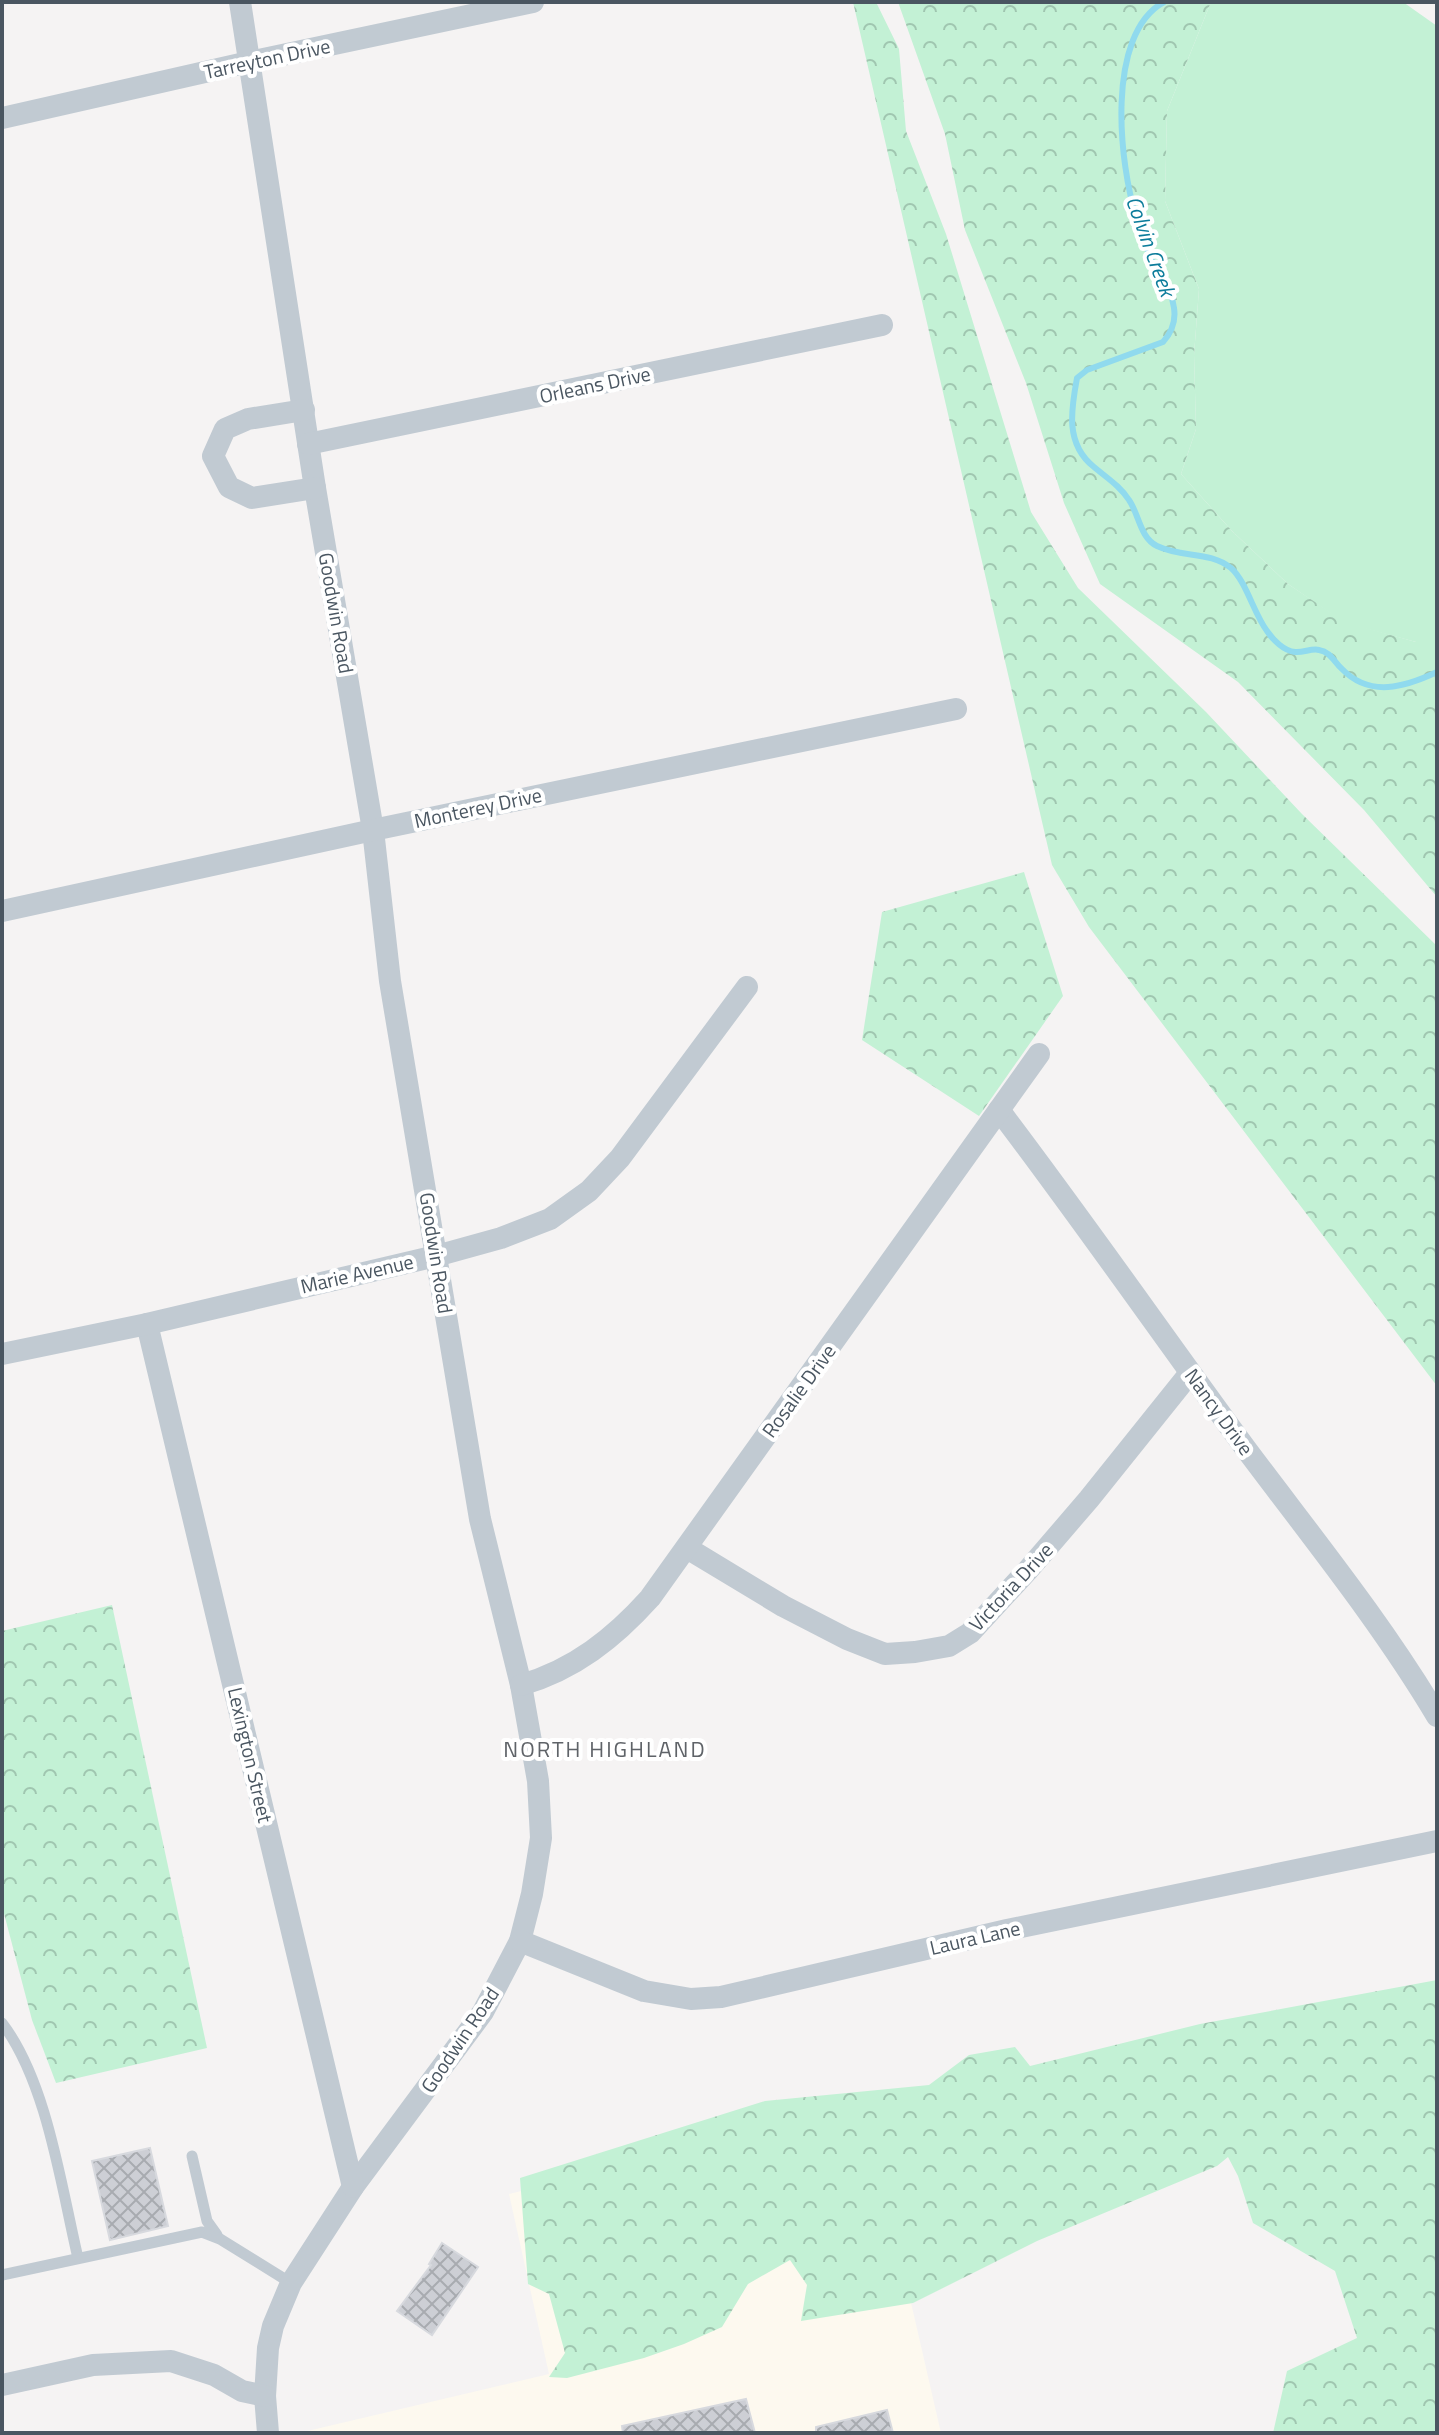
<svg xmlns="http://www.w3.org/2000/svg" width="1439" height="2435" font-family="'Titillium Web',sans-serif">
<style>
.commercial{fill:#fdf9ef}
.grass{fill:#c3f1d5}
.forest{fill:url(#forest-crowns)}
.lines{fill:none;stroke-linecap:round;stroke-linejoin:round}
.stream{stroke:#90daee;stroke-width:6}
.building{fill:url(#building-cross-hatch);stroke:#d7d9de;stroke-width:2}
.lane{stroke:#c1cad2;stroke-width:11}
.street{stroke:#c1cad2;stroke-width:22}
.labels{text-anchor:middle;stroke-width:8;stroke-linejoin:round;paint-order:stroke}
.street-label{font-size:20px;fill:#4a5661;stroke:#fff}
.water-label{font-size:22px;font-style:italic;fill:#0c7c9b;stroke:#fff}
.neighbourhood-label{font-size:22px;letter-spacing:2px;fill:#5f6368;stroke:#fff}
</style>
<defs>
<pattern id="forest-crowns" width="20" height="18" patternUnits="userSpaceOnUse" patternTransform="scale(2)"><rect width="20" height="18" fill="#c3f1d5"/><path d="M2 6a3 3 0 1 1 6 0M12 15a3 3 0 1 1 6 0" fill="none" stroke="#a0c6b0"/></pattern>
<pattern id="building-cross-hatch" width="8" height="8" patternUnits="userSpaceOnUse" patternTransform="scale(2)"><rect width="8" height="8" fill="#cdcfd5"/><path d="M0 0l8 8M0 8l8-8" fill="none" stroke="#a8abb0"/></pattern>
</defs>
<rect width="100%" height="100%" fill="#f5f3f3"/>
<path class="commercial" d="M866,2107L941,2433H299L549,2374L509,2194Z"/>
<path class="grass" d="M1211,2H1403L1437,26V642H1416L1345,623L1288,584L1232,531L1181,474L1196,429L1194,355L1199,289L1165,201L1167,111Z"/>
<g class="forest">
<path d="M853,2H876L899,49L906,131L946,234L1031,512L1078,588L1206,712L1302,814L1437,946V1386L1089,927L1052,865Z"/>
<path d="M898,2H1211L1167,111L1165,201L1199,289L1194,355L1196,429L1181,474L1232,531L1288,584L1345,622L1416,642H1437V897L1364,810L1238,682L1100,584L1064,503L1026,383L965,230L945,134Z"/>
<path d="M1024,872L1063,996L979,1116L862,1040L882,912Z"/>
<path d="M112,1605L207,2048L56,2083L32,2020L2,1906V1631Z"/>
<path d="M1437,1980V2433H1273L1287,2371L1357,2338L1335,2271L1253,2223L1238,2176L1228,2157L1217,2166L1037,2241L913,2303L801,2321L807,2285L790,2260L748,2284L722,2327L684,2344L644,2358L567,2378L549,2377L565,2353L549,2294L528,2284L520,2178L765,2101L929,2085L969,2055L1015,2047L1030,2066L1200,2024Z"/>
</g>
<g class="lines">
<path class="stream" d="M1164,2C1105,34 1119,165 1137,219C1141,232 1146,246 1151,259C1159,276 1172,289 1174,308C1176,321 1172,332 1163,342L1087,370L1077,378C1071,410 1065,444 1094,467C1107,478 1120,486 1129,500C1139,514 1140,538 1157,546C1182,558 1210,551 1231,568C1246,581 1254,614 1267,631C1273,640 1284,651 1295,652C1303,653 1312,648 1319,650C1331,652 1334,662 1342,669C1370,698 1405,687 1437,672"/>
</g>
<g class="building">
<path d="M150,2148L168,2226L110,2240L92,2161Z"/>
<path d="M442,2243L478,2267L432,2335L397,2311L431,2265L429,2264Z"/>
<path d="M746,2399L755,2433H623L622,2426Z"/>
<path d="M887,2410L893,2433H816V2427Z"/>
</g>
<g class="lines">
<g class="lane">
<path d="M2,2023C47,2082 61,2186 78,2258"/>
<path d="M192,2156L207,2221L217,2235"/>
<path d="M2,2275L202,2232L220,2239L291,2283"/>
</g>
<g class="street">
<path d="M240,2L315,488L373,830L390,981L480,1519L521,1685L538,1781L541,1838L532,1894L520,1941L483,2012L353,2187L291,2283L273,2326L268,2348L265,2396L268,2433"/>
<path d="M2,118L249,62L533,2"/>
<path d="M304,410L248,419L225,429L213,456L229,487L252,498L315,488"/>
<path d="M308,444L882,325"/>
<path d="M2,911L373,830L956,709"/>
<path d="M999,1110C1084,1222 1163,1336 1246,1449C1311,1536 1381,1622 1437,1716"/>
<path d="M147,1324L353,2187"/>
<path d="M2,1354L147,1324L436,1256L501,1238L550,1219L589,1191L620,1158L747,987"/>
<path d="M687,1548L783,1606L847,1639L885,1654L915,1652L949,1646L970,1633L1028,1570L1089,1499L1190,1373"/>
<path d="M521,1685C574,1670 614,1638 650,1598L1039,1054"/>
<path d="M520,1941L644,1991L691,1999L721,1997L1007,1930L1437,1841"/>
<path d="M2,2385L93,2365L171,2361L214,2375L242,2391L265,2396"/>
</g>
</g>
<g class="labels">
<g class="street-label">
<text transform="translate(267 59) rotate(-12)" y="7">Tarreyton Drive</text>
<text transform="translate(595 385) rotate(-12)" y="7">Orleans Drive</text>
<text transform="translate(336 613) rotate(80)" y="7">Goodwin Road</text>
<text transform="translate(478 808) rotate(-12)" y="7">Monterey Drive</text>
<text transform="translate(436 1253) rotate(81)" y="7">Goodwin Road</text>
<text transform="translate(357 1274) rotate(-13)" y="7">Marie Avenue</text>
<text transform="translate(799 1391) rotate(-54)" y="7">Rosalie Drive</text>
<text transform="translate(1219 1412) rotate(54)" y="7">Nancy Drive</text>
<text transform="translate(1011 1587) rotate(-47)" y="7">Victoria Drive</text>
<text transform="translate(250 1755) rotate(77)" y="7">Lexington Street</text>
<text transform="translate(975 1938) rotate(-13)" y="7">Laura Lane</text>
<text transform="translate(460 2040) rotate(-56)" y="7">Goodwin Road</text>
</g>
<g class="water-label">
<text transform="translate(1151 246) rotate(70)" y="8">Colvin Creek</text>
</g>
<g class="neighbourhood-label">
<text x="605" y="1757">NORTH HIGHLAND</text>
</g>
</g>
<rect width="1439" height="2435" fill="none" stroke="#4a5661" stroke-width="8"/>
</svg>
